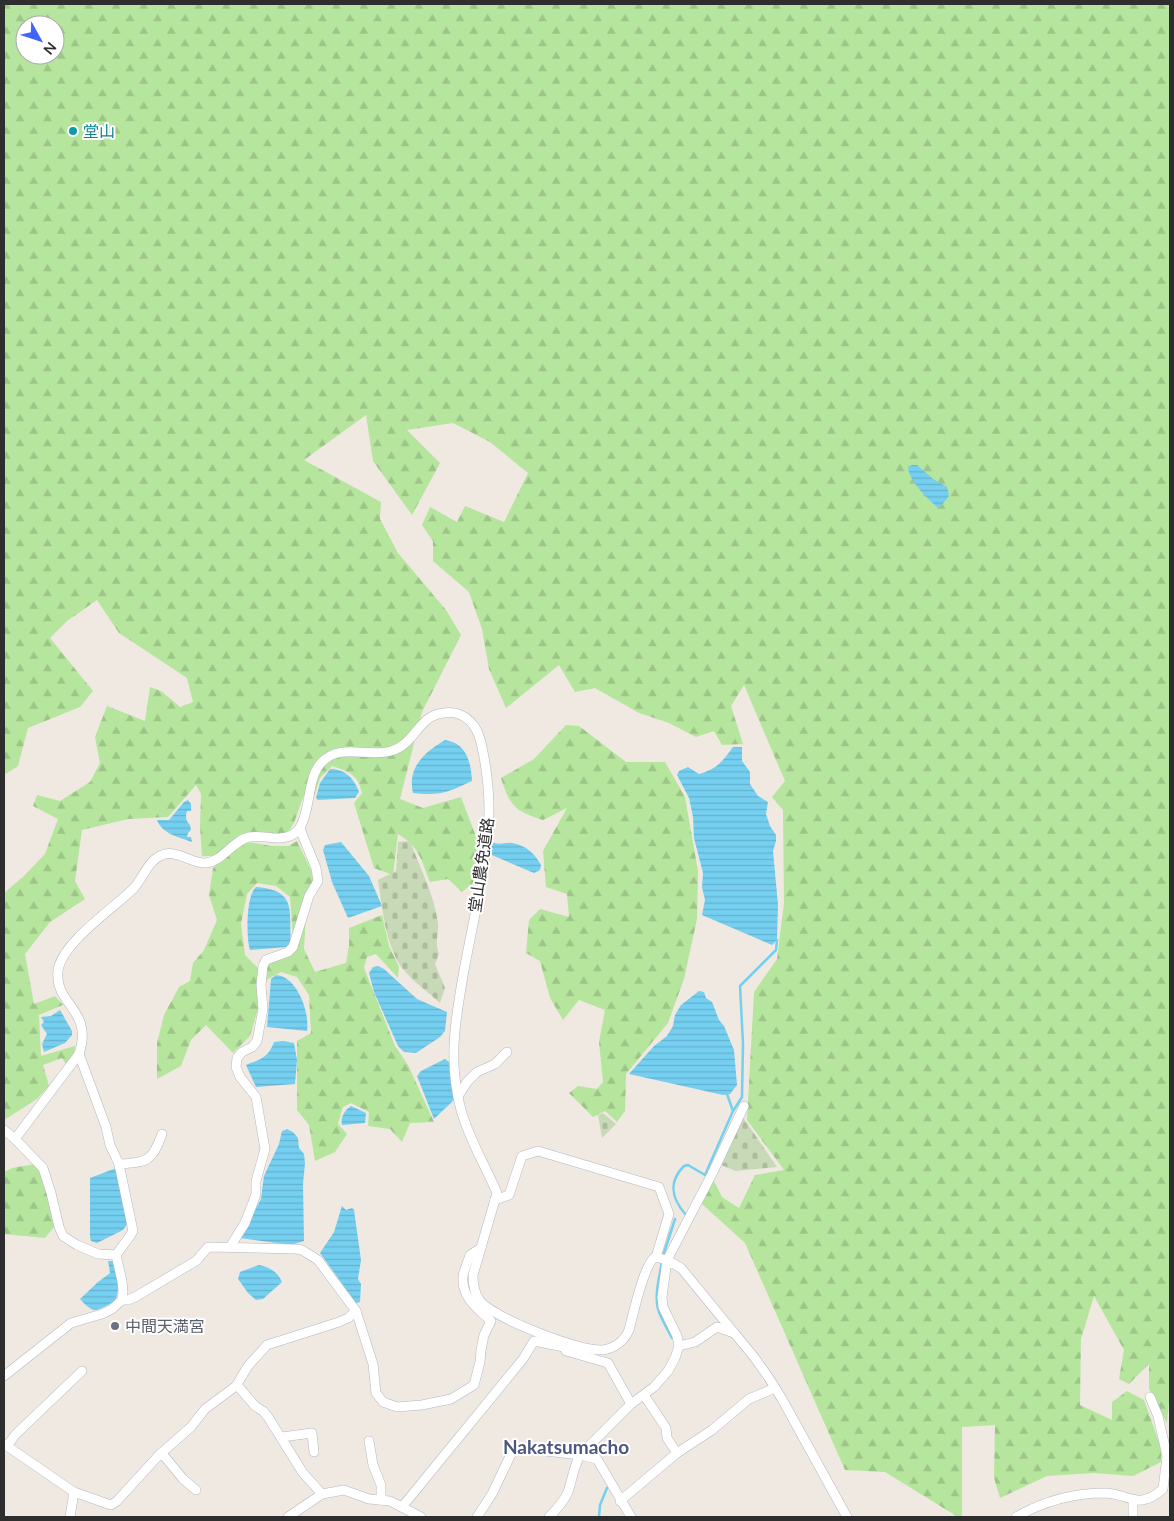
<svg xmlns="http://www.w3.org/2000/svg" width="1174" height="1521" font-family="Lato,'Noto Sans JP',sans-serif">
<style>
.forest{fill:url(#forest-firs);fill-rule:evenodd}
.cemetery{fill:url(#cemetery-stones)}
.water{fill:url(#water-rules)}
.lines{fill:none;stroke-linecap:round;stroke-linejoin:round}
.stream{stroke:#75cff0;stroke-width:2.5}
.minor-casing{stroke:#b4b7c1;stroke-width:10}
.minor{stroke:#fff;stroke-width:9}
.culture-dot{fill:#0f9aa8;stroke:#fff;stroke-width:2}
.worship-dot{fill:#6b7280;stroke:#fff;stroke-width:2}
.labels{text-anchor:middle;stroke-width:4;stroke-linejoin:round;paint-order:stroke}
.culture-label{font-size:16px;fill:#0d838f;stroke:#fff;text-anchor:start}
.street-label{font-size:16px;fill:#2e2e2e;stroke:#fff}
.worship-label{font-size:16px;fill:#5b616d;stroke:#fff;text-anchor:start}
.quarter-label{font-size:19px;font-weight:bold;fill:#4d5680;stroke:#fff}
</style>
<defs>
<pattern id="forest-firs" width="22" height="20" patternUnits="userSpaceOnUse" patternTransform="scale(1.25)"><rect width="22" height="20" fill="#b6e59e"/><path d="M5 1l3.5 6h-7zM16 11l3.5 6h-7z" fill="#9dc588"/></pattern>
<pattern id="cemetery-stones" width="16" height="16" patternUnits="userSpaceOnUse" patternTransform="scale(1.25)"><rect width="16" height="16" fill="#c8d9b8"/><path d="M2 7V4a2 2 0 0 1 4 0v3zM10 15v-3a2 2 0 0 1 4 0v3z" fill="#acbb9e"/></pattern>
<pattern id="water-rules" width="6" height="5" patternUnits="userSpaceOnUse" patternTransform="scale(1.25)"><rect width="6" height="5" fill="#75cff0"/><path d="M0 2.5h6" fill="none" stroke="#66b2ce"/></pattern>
</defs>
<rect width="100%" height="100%" fill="#efe9e1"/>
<g class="forest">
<path d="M4,4H1170V1393L1167,1423L1149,1389V1364L1129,1384L1119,1379L1124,1350L1094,1296L1081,1339L1080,1405L1112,1420V1402L1127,1391L1144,1400L1161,1448V1462L1133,1476L1094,1473L1047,1476L1000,1498L994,1478L995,1425L962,1427V1517H958L885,1472L845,1470L745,1243L702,1204L714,1181L722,1197L739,1208L755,1175L784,1170L747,1120L754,992L777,959L784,903L783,810L772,797L785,781L744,685L731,706L743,744L722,745L714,731L696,737L669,723L639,713L595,688L575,692L559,665L506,708L489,669L482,629L469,592L433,561V541L422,525L430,507L457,522L465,506L504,522L528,473L490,442L453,423L407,430L440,463L412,515L373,461L366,415L304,460L381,502L380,519L398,553L446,610L461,635L422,712L400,799L423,808L461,797L478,842L473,883L462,892L448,879L430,882C421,860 420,847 398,834L393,875L374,868L354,803L362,793C358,774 349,772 332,766L320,778L314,797H303L294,823L286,835L247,834L217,856H202L200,827L201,794L196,785L168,817L128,819L82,830L75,881L85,899L50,922L25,954L34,1004L55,996L63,1005L39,1015L41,1056L75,1046L74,1055L66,1064L62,1058L43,1065L49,1086L37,1099L4,1120V893L24,876L45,854L58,819L33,806L37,795L60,801L90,782L100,763L95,737L107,706L145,721L150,687L161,691L180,707L193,702L187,678L119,633L97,600L67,621L50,638L93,691L80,707L28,728L18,766L4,775ZM25,25H55V55H25Z"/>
<path d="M566,725L579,726L626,762H665L685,797L698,871L697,919L684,979L668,1023L626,1074L625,1111L617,1122L605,1111L593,1117L569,1093L578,1086L597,1089L603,1082L599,1042L605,1010L579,1000L563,1020L550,998L540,961L526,953L529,920L540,909L569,917L567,894L546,887L543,851L567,808L543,820C516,811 510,807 501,778L534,759Z"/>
<path d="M297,841L310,868L314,881L293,940L290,897L276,886L257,883L247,894L241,924L245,955L258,968V1009L250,1036L233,1053L206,1025L191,1040L181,1066L157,1079V1043L164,1015L179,987L190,981L193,963L204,950L217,920L209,895L213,868L233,851L248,842L271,846H289Z"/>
<path d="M306,914L304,949L315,972L346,963L349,946V928L382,915L389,946L399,967L398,978L376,954L367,957L364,968L395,1046L408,1065L434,1122L410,1123L402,1142L390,1129L368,1126L369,1112L351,1103L343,1107L338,1124L347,1134L335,1152L315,1161L309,1125L297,1110V1041L311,1033L309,995L297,977L281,972L266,980L267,964L292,951Z"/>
<path d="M35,1164L45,1184L55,1226L45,1238L4,1234V1172L12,1168Z"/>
</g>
<g class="cemetery">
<path d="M410,841C420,868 434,894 438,923C439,935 434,941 439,954L435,964L445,988L440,1003C425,989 403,975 395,956C384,932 382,905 378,880L396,871L398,842Z"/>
<path d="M603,1113L616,1124L602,1138L598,1115Z"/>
<path d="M742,1116L777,1167L736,1171L721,1165Z"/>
</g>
<g class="water">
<path d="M912,465H917L933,479L947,487L949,496L941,506L937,507C927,498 909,481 908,467Z"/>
<path d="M445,740C467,743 471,763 472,781C448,792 441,796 413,793C407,767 425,752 445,740Z"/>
<path d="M733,747H742V761L750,772V784L758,796L768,802L766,814L770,826L776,835V841L773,851L778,905L777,940L772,945L702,915L705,900L702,887L703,873L694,838L693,817L689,798L677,775L679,771L688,767L699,774C717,769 723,761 733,747Z"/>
<path d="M330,769C346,769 354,779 359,792L355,798L318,800L316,798L320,783Z"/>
<path d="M188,800L191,804V811H187C185,817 186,821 190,825L191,830L188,833L187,837H191L192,842C179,837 162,834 157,820H169L184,802Z"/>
<path d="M341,842L369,876L382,906L348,918L332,882L323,850L325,845Z"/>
<path d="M492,842C501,846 504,842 512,843C527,846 534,853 541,865L540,870L534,873L487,853L490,843Z"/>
<path d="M256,887C297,890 289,910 291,943L286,947L250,950C246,937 246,896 256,887Z"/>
<path d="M378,966L384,969L417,999L447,1012L445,1031L440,1037L416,1053L404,1052L398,1046L374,992L369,973L373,967Z"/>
<path d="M276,975C297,976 310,1013 307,1031L267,1027L271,979Z"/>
<path d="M699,991L704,992L706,998L712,1002L719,1020L724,1026L734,1050L737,1085L730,1094L723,1095L629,1074L654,1046L667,1036L673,1026L675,1015L681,1005Z"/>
<path d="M60,1010L72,1031V1035L65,1043L44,1052L42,1044L47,1034L41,1025L44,1022L41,1017L51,1016Z"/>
<path d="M283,1041L294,1043L297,1060L295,1084L256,1087L246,1065C261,1059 268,1058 274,1042Z"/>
<path d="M445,1059L449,1062L455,1099L434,1119L417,1076L421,1071Z"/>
<path d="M351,1106L366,1113L365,1123L342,1125C340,1117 345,1110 351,1106Z"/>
<path d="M287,1129L293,1132L298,1138L299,1148L304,1154L305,1163L303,1184L304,1241L291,1245L240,1238L261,1199L264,1176L279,1144L282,1131Z"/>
<path d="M119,1167L129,1222L123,1230L97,1243L91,1241L90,1237V1178Z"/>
<path d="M342,1206L346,1210L352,1208L354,1210L361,1260L358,1279L361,1284L360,1302L356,1303L320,1253L334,1232Z"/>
<path d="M108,1261H114C117,1275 121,1287 115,1301C97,1310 95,1316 80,1299L98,1282L110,1273Z"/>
<path d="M259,1265C269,1267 278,1272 282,1282L263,1299L256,1300L248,1293L238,1279L240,1272Z"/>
</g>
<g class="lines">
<g class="stream">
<path d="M727,1094L733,1111"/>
<path d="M686,1215C671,1198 668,1182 684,1166L688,1165L705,1175L733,1111L742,1097L743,1044L740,986L776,950L777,940"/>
<path d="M663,1256L675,1219"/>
<path d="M662,1261C660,1276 654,1294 658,1309C661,1319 667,1328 672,1338"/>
<path d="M599,1517L600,1505L607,1488"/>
</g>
<defs>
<g id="minor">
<path d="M458,1096L467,1082L477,1072L495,1064L507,1052"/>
<path d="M4,1130L15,1139L79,1054C94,1009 54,1005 58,971C61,943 114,908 133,889C143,879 148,860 162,855C176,849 192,864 206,863C223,861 232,841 249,837C258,835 268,838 278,838C317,839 301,785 321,763C340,742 368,758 391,751C415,745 418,715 444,713C450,712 455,712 461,715C476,722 480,736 483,752C489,782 491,811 487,842C482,887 471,931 463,976C455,1022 448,1063 461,1110C469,1139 485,1165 497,1193L473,1275C473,1285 474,1293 480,1301C494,1318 580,1352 603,1350C615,1348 624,1341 629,1330C633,1315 644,1264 655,1257L667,1260L712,1174L744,1106"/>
<path d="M15,1139L43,1168L51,1193L59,1227L63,1236L77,1245L98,1254L116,1255"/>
<path d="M119,1164C147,1162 152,1162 162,1134"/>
<path d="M495,1200L509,1195L522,1156L538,1151L659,1187L669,1214L656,1257"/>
<path d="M230,1247L245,1223L252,1205L256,1194V1181L265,1149L256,1097L240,1077L236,1067L237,1058L242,1052L252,1047L257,1041L263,1009L261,985L263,966L266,960L288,952L293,947L309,896L318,881L316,868L300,829"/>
<path d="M122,1300H128L135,1297L196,1261L208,1247L296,1249L302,1250L318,1260L356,1311L373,1364L376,1393L383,1402L397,1407L422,1405L451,1399L474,1385L480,1362L481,1350L484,1335L491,1321C478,1309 462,1298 463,1278C463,1271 468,1262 470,1255L481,1248"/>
<path d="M566,1343L564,1347L566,1351L608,1363L631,1404"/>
<path d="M679,1346L695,1342L717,1327L734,1333"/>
<path d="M4,1376L71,1323L102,1314L112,1309L122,1300L123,1292L122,1281L116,1255L130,1236L133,1231L119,1164L110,1145L106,1127L79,1054"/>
<path d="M237,1385L255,1406L263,1411L268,1417L303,1473L322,1494"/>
<path d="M644,1395L666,1428L667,1438L677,1453"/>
<path d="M282,1437L312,1433L314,1452"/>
<path d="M369,1441L373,1465L381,1485V1500"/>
<path d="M4,1444L74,1492L111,1505L117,1501L159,1455L191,1427L205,1409L236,1386L248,1366L267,1345L339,1322L348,1318L356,1311"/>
<path d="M7,1446L16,1434L82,1371"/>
<path d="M159,1455L165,1457L183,1479L196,1490"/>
<path d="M1133,1500V1517"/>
<path d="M620,1501L677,1453L712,1430L749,1399L775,1388"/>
<path d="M402,1507L523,1359L534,1341L564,1347"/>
<path d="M70,1517L74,1492"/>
<path d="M288,1517L322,1494L344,1490L369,1499L390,1501L421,1517"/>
<path d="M477,1517L492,1494L513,1450L519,1448L580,1455L597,1459L631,1517"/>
<path d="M549,1517C556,1510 564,1502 568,1492C572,1480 574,1466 580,1455L631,1404L654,1387L668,1371L675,1358L679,1346L677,1336L663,1307L662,1297L667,1260L681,1268L754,1357L769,1378L782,1399L847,1517"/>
<path d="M1016,1517C1044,1501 1073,1493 1105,1493C1131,1494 1137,1511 1163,1489L1167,1456L1158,1416L1150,1397"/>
</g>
</defs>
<use href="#minor" class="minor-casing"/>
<use href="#minor" class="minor"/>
</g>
<circle class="culture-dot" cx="73" cy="131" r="5"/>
<circle class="worship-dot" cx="115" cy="1326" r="5"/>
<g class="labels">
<g class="culture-label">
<text x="83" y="137">堂山</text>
</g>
<g class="street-label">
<text transform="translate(481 865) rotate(-82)" y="6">堂山農免道路</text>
</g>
<g class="worship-label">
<text x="125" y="1332">中間天満宮</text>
</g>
<g class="quarter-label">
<text x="566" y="1454">Nakatsumacho</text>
</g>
</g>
<rect width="1174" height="1521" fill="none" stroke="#2e2e2e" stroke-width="10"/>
<g transform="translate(40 40) rotate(130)"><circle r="24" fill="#ffffff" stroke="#ababab"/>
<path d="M0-4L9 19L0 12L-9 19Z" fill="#4264fb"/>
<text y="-8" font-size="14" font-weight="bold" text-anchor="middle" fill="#2e2e2e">N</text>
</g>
</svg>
